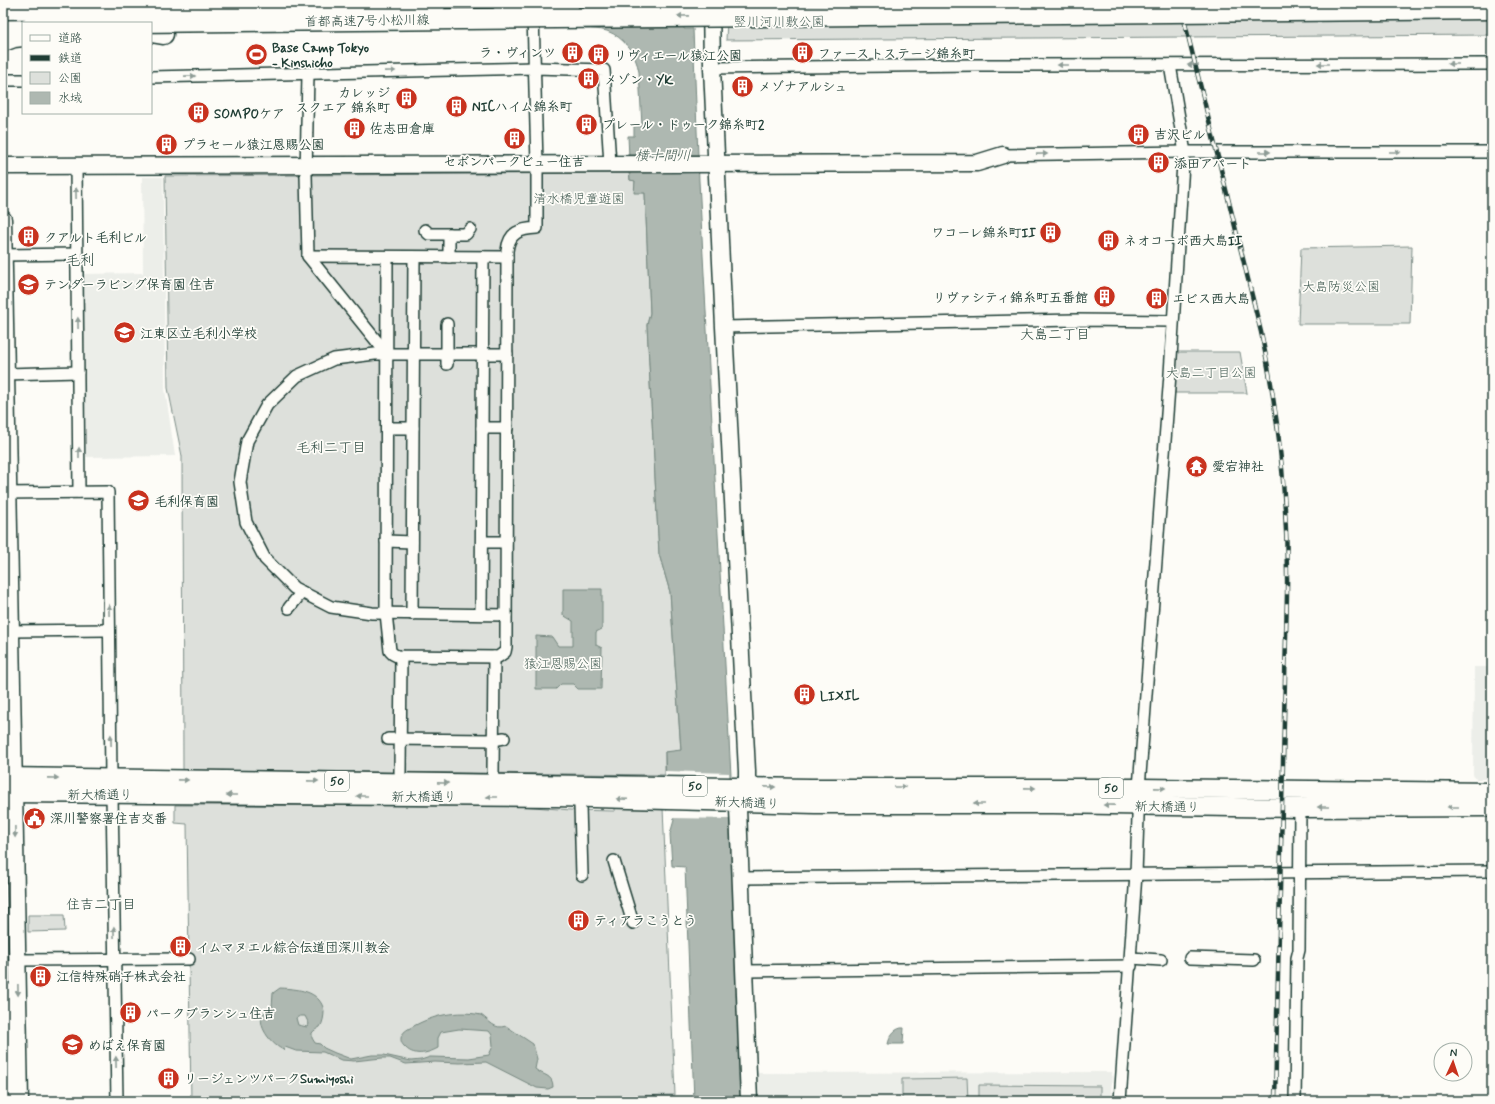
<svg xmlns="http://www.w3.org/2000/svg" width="1495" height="1104" font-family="Mynerve,'Klee One',sans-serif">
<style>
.built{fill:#eceee9}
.green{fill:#dde0db;stroke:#7e8e88}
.water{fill:#aeb8b1;stroke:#75877f;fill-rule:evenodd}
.pier{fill:#fdfcf7}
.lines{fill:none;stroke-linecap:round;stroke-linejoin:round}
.street-casing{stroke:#1f3d34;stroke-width:14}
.secondary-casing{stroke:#1f3d34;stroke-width:19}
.primary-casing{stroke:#1f3d34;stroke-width:21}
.highway-casing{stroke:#1f3d34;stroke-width:23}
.street{stroke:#fdfcf7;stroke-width:11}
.secondary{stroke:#fdfcf7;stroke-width:16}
.primary{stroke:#fdfcf7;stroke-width:18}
.highway{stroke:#fdfcf7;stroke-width:20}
.rail-casing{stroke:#1f3d34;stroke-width:4.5}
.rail{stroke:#fdfcf7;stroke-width:3;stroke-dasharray:9;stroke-linecap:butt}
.highway-bridge-casing{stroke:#1f3d34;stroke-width:23;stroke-linecap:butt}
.highway-bridge{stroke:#fdfcf7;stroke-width:20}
.oneway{fill:#8e9c96}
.labels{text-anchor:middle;stroke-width:3.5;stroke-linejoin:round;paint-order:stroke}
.shield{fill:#fdfcf7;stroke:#62766e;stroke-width:1}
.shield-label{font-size:12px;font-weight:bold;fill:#1f3d34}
.street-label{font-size:13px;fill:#1f3d34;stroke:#fdfcf7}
.park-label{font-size:13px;fill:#455e55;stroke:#fdfcf7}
.poi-label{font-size:13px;font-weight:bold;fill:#1f3d34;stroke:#fdfcf7;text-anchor:start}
.water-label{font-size:14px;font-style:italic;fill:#435c53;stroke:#fdfcf7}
.neighbourhood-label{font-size:14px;fill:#1f3d34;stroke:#fdfcf7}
.quarter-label{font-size:15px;fill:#1f3d34;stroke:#fdfcf7}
</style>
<rect width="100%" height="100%" fill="#fdfcf7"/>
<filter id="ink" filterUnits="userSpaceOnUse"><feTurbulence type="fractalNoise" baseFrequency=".025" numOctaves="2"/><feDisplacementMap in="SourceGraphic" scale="8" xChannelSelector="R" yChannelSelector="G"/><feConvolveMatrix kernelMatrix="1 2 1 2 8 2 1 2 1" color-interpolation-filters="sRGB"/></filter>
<g filter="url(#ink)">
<g class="built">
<path d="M142,177H163L165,389L175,456L86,457L83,274L143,273Z"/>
<path d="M1474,667H1492V779H1476L1473,775Z"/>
<path d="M1112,1072L1111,1101H757L756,1073Z"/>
</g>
<g class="green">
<path d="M728,3H1492V35L726,40Z"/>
<path d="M629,173L630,180H635V192L645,193L650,313L647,325L659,554L670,592L681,751L665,752V775L183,770L182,456L168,388L165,176Z"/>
<path d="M1412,246L1410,324H1298L1301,248Z"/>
<path d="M1176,352H1240L1247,393H1175Z"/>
<path d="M175,805L521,806L571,810L615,811V807L663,808L675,1095L400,1101H191L187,824L175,823Z"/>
<path d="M28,915H64L65,931L28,932Z"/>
<path d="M967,1078L968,1101H902V1079Z"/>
<path d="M979,1085L1100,1086V1101H979Z"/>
</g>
<g class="water">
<path d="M586,3H686L684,29H693L699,181L741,962L745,1101H694L685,867L672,866L670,834L674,820L667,811L665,752L681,750L670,592L659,554L647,325L650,313L645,193H634L635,181L630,180L628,136H634V126H642L639,72C636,54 624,37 607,31C600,29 592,29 585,29Z"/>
<path d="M563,589H602V629L596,632V645L602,648L601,689H578L573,684H561L556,689H536V636L552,637L558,646H573V621L563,615Z"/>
<path d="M280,988C297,989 320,990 324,1011C324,1016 323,1023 320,1027C317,1029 314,1030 312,1033V1038L315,1043L320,1044L324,1048L335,1053L351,1059L372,1055H384L411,1061L421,1060L430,1057L469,1058L489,1055L493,1046L492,1035L489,1031L459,1029L441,1032L438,1038V1048C427,1054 413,1057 404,1046C401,1043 400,1039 402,1035C404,1031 408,1029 412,1027C433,1015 457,1010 481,1015C490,1021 494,1030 506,1026L533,1044L537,1059L535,1069C543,1076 553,1074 553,1087L548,1089L537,1088L486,1062L460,1063L435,1062L406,1064L390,1058H382L354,1061L341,1060L323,1052L296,1051L285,1047L284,1050C273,1046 258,1028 262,1016C263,1012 269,1011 272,1008L273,993ZM300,1016H305L309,1024L307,1027L298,1025L296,1018Z"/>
<path d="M901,1028H904L903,1044H888C890,1036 893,1030 901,1028Z"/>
</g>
<g class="pier">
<path d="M628,155H697L698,174L629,173Z"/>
<path d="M665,771L729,773L731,819L670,818L667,814Z"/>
</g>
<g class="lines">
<defs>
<g id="street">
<path d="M712,68L976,65L1492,64"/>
<path d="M308,73L306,175L308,256L387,354"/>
<path d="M151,77L535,68L604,70L610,164"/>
<path d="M3,80H23"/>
<path d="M1003,155L1184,152H1492"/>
<path d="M76,166L79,492"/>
<path d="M425,230L429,234H466L470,229"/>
<path d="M4,255L77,254"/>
<path d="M308,256L507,257"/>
<path d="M387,257L386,613L390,651L393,654L397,656L498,657L505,652L506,647L507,251C509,232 520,229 537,228V164L533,14"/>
<path d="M449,257V234"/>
<path d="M724,327L1076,320L1173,321"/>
<path d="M447,364V324"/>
<path d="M6,374L78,372"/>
<path d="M387,428H413"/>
<path d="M482,428H507"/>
<path d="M3,493L108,492L111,779"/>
<path d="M386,541L412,542"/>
<path d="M482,542H506"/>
<path d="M289,608L302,592"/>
<path d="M412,614L414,257"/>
<path d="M481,614L483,257"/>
<path d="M506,615L372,613L331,607L294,588L265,559L246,522L240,482L247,441L267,405L297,376L334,359L375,354H507"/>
<path d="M11,631L109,630"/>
<path d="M388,739L493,740L504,738"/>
<path d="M400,772L401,656"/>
<path d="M493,773L494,657"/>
<path d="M112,794L117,1101"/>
<path d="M580,806L582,875"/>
<path d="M614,861L633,923"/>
<path d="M741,878L1492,871"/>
<path d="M1131,958L1161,960"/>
<path d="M1190,958L1254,960"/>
<path d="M17,960L189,959"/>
<path d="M745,971L1131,966"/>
<path d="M1120,1101L1136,874L1139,788L1170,374L1184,147L1170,65"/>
<path d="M1295,1101L1297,958L1299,950L1300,808"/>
</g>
<g id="secondary">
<path d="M711,3L712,68L724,327L747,771V786L739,801L738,808L749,1101"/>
<path d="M3,166L977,163L1003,155"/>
<path d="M3,219L20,1101"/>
<path d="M3,989L7,1101"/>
</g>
<g id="primary">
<path d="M3,777L811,788H1139L1492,792"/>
<path d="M3,793L556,797L815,804H1052L1300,808L1492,807"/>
</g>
<g id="highway">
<path d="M3,19L19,21L51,20"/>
<path d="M151,32L163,34"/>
<path d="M3,41L14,37L23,36"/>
</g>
</defs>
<use href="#street" class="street-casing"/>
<use href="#secondary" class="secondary-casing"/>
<use href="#primary" class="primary-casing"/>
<use href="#highway" class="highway-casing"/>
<use href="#street" class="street"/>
<use href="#secondary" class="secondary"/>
<use href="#primary" class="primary"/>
<use href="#highway" class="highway"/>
<defs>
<path id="rail" d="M1180,3L1261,332C1280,419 1288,506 1287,594L1275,1101"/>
</defs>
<use href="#rail" class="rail-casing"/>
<use href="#rail" class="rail"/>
<defs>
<g id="highway-bridge">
<path d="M503,4L569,3"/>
<path d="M3,9L435,5"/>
<path d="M34,23L1492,9"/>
</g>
</defs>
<use href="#highway-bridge" class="highway-bridge-casing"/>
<use href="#highway-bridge" class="highway-bridge"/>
</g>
<defs><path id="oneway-solid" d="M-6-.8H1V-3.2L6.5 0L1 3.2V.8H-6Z"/></defs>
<g class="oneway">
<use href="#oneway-solid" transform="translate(683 16) rotate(179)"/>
<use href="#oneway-solid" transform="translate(1323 64) rotate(180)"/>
<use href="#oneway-solid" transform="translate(1453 64) rotate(180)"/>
<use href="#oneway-solid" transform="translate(1063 65) rotate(180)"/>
<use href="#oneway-solid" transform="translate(1193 65) rotate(180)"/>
<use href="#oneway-solid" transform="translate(390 71) rotate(-1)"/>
<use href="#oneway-solid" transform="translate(190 76) rotate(-1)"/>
<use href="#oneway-solid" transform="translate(1265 152)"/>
<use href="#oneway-solid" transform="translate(1395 152)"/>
<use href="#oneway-solid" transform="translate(1042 154) rotate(-1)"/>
<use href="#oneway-solid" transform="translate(76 193) rotate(-91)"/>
<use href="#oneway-solid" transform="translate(78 323) rotate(-91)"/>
<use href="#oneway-solid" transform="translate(79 453) rotate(-90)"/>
<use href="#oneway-solid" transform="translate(109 610) rotate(-91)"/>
<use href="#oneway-solid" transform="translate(111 740) rotate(-91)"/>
<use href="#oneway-solid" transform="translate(53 778) rotate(1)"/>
<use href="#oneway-solid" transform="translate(183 780) rotate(1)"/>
<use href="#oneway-solid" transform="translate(313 781) rotate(1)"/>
<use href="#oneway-solid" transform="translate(443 783) rotate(1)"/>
<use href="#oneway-solid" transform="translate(770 787) rotate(1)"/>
<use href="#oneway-solid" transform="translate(900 787)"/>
<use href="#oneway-solid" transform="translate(1030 788) rotate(1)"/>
<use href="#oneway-solid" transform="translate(1160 788) rotate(1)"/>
<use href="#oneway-solid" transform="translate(232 795) rotate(-180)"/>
<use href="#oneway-solid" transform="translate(362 796) rotate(-180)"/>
<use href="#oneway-solid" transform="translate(492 797) rotate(-180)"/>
<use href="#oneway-solid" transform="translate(622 799) rotate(-178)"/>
<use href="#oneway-solid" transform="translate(979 804) rotate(180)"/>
<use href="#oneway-solid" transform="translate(1109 805) rotate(-179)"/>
<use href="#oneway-solid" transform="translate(1323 807) rotate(180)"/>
<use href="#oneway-solid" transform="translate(1453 807) rotate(180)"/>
<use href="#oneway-solid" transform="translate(15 832) rotate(89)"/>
<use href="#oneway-solid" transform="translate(114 932) rotate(-91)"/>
<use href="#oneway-solid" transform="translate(18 990) rotate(89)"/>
<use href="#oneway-solid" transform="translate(116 1062) rotate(-91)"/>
</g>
</g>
<defs>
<symbol id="building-disc" viewBox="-11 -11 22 22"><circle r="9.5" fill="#c8321e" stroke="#fdfcf7"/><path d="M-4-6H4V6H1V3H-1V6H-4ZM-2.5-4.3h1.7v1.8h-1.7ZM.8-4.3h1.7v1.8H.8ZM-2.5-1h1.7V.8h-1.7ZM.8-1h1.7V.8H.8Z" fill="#fff"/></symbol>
<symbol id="stadium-disc" viewBox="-11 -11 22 22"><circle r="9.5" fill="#c8321e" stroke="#fdfcf7"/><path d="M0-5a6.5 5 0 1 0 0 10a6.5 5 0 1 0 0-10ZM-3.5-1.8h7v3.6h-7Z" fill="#fff"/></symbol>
<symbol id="school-disc" viewBox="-11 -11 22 22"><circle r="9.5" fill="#c8321e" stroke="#fdfcf7"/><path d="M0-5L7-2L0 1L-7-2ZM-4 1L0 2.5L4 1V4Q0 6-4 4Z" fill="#fff"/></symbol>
<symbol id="temple-disc" viewBox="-11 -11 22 22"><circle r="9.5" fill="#c8321e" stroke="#fdfcf7"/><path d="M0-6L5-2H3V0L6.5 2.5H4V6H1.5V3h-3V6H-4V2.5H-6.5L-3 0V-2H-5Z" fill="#fff"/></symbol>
<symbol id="civic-disc" viewBox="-11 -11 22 22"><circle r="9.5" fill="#c8321e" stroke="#fdfcf7"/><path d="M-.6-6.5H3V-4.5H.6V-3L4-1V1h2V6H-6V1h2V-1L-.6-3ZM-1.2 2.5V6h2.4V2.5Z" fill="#fff"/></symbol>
</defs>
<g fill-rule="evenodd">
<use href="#building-disc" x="560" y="40" width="25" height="25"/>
<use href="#building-disc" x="790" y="40" width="25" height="25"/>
<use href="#stadium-disc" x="244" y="42" width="25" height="25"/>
<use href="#building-disc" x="586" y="42" width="25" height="25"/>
<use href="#building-disc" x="576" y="66" width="25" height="25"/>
<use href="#building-disc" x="730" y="74" width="25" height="25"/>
<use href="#building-disc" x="394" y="86" width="25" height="25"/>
<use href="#building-disc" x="444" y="94" width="25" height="25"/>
<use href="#building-disc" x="186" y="100" width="25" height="25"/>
<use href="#building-disc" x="574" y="112" width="25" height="25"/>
<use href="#building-disc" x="342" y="116" width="25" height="25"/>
<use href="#building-disc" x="1126" y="122" width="25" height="25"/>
<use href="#building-disc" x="502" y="126" width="25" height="25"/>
<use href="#building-disc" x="154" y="132" width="25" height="25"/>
<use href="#building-disc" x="1146" y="150" width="25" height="25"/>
<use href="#building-disc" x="1038" y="220" width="25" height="25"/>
<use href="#building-disc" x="16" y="224" width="25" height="25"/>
<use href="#building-disc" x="1096" y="228" width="25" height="25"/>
<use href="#school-disc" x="16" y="272" width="25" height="25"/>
<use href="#building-disc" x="1092" y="284" width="25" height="25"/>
<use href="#building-disc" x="1144" y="286" width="25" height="25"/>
<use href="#school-disc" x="112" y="320" width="25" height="25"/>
<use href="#temple-disc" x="1184" y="454" width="25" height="25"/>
<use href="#school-disc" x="126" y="488" width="25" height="25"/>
<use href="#building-disc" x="792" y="682" width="25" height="25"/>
<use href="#civic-disc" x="22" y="806" width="25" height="25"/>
<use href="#building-disc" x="566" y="908" width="25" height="25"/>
<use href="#building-disc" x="168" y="934" width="25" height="25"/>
<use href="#building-disc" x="28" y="964" width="25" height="25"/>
<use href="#building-disc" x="118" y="1000" width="25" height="25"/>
<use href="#school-disc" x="60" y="1032" width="25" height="25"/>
<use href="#building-disc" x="156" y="1066" width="25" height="25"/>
</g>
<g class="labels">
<g class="shield">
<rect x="325" y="771" width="24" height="20" rx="3"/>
<rect x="683" y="776" width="24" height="20" rx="3"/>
<rect x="1099" y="778" width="24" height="20" rx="3"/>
</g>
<g class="shield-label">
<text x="337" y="785">50</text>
<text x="695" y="790">50</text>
<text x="1111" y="792">50</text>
</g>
<g class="street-label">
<text transform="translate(367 20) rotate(-1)" y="5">首都高速7号小松川線</text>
<text x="100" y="799">新大橋通り</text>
<text x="424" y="801">新大橋通り</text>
<text transform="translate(747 802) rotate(2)" y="5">新大橋通り</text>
<text transform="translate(1167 806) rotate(1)" y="5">新大橋通り</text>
</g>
<g class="park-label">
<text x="779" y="26">竪川河川敷公園</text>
<text x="579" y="203">清水橋児童遊園</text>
<text x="1341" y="291">大島防災公園</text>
<text x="1211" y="377">大島二丁目公園</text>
<text x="563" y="668">猿江恩賜公園</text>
</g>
<g class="poi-label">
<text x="272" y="52">Base Camp Tokyo<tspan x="272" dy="15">- Kinshicho</tspan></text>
<text x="556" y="57" text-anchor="end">ラ・ヴィンツ</text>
<text x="818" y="58">ファーストステージ錦糸町</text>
<text x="614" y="60">リヴィエール猿江公園</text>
<text x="604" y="84">メゾン・YK</text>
<text x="758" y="91">メゾナアルシュ</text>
<text x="390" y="97" text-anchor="end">カレッジ<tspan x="390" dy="15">スクエア 錦糸町</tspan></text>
<text x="472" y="111">NICハイム錦糸町</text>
<text x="214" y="118">SOMPOケア</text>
<text x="602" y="129">プレール・ドゥーク錦糸町2</text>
<text x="370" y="133">佐志田倉庫</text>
<text x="1154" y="139">吉沢ビル</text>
<text x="182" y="149">プラセール猿江恩賜公園</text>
<text x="514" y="166" text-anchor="middle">セボンパークビュー住吉</text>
<text x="1174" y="168">添田アパート</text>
<text x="1036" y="237" text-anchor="end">ワコーレ錦糸町II</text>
<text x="44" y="242">クアルト毛利ビル</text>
<text x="1124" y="245">ネオコーポ西大島II</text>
<text x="44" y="289">テンダーラビング保育園 住吉</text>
<text x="1088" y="302" text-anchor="end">リヴァシティ錦糸町五番館</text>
<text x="1172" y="303">エビス西大島</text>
<text x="140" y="338">江東区立毛利小学校</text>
<text x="1212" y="471">愛宕神社</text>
<text x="154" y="506">毛利保育園</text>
<text x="820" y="700">LIXIL</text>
<text x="50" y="823">深川警察署住吉交番</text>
<text x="594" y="925">ティアラこうとう</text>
<text x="196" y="952">イムマヌエル綜合伝道団深川教会</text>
<text x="56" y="981">江信特殊硝子株式会社</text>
<text x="146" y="1018">パークブランシュ住吉</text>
<text x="88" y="1050">めばえ保育園</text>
<text x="184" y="1083">リージェンツパークSumiyoshi</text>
</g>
<g class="water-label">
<text x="663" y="160">横十間川</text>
</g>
<g class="neighbourhood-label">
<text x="1055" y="339">大島二丁目</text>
<text x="331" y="452">毛利二丁目</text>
<text x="101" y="909">住吉二丁目</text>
</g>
<g class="quarter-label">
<text x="80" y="265">毛利</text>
</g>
</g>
<rect width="1495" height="1104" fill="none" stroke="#fdfcf7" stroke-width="16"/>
<rect x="8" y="8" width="1479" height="1088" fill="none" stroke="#1f3d34" stroke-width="1.5" filter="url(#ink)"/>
<rect x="22" y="22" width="130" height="92" fill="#fdfcf7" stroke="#a4b0a9"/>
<rect x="30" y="35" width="20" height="6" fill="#fdfcf7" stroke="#a4b0a9"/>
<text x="58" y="42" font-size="12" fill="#1f3d34">道路</text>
<rect x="30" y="55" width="20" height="6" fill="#1f3d34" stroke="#a4b0a9"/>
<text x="58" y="62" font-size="12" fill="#1f3d34">鉄道</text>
<rect x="30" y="72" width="20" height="12" fill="#dde0db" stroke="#a4b0a9"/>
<text x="58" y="82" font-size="12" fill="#1f3d34">公園</text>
<rect x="30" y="92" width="20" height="12" fill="#aeb8b1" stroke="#a4b0a9"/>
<text x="58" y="102" font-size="12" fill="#1f3d34">水域</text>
<g transform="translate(1453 1062) rotate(3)"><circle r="19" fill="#fdfcf7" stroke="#a4b0a9"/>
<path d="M0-3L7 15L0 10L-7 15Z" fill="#c8321e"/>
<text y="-6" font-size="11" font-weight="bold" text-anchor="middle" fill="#1f3d34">N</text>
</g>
</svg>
